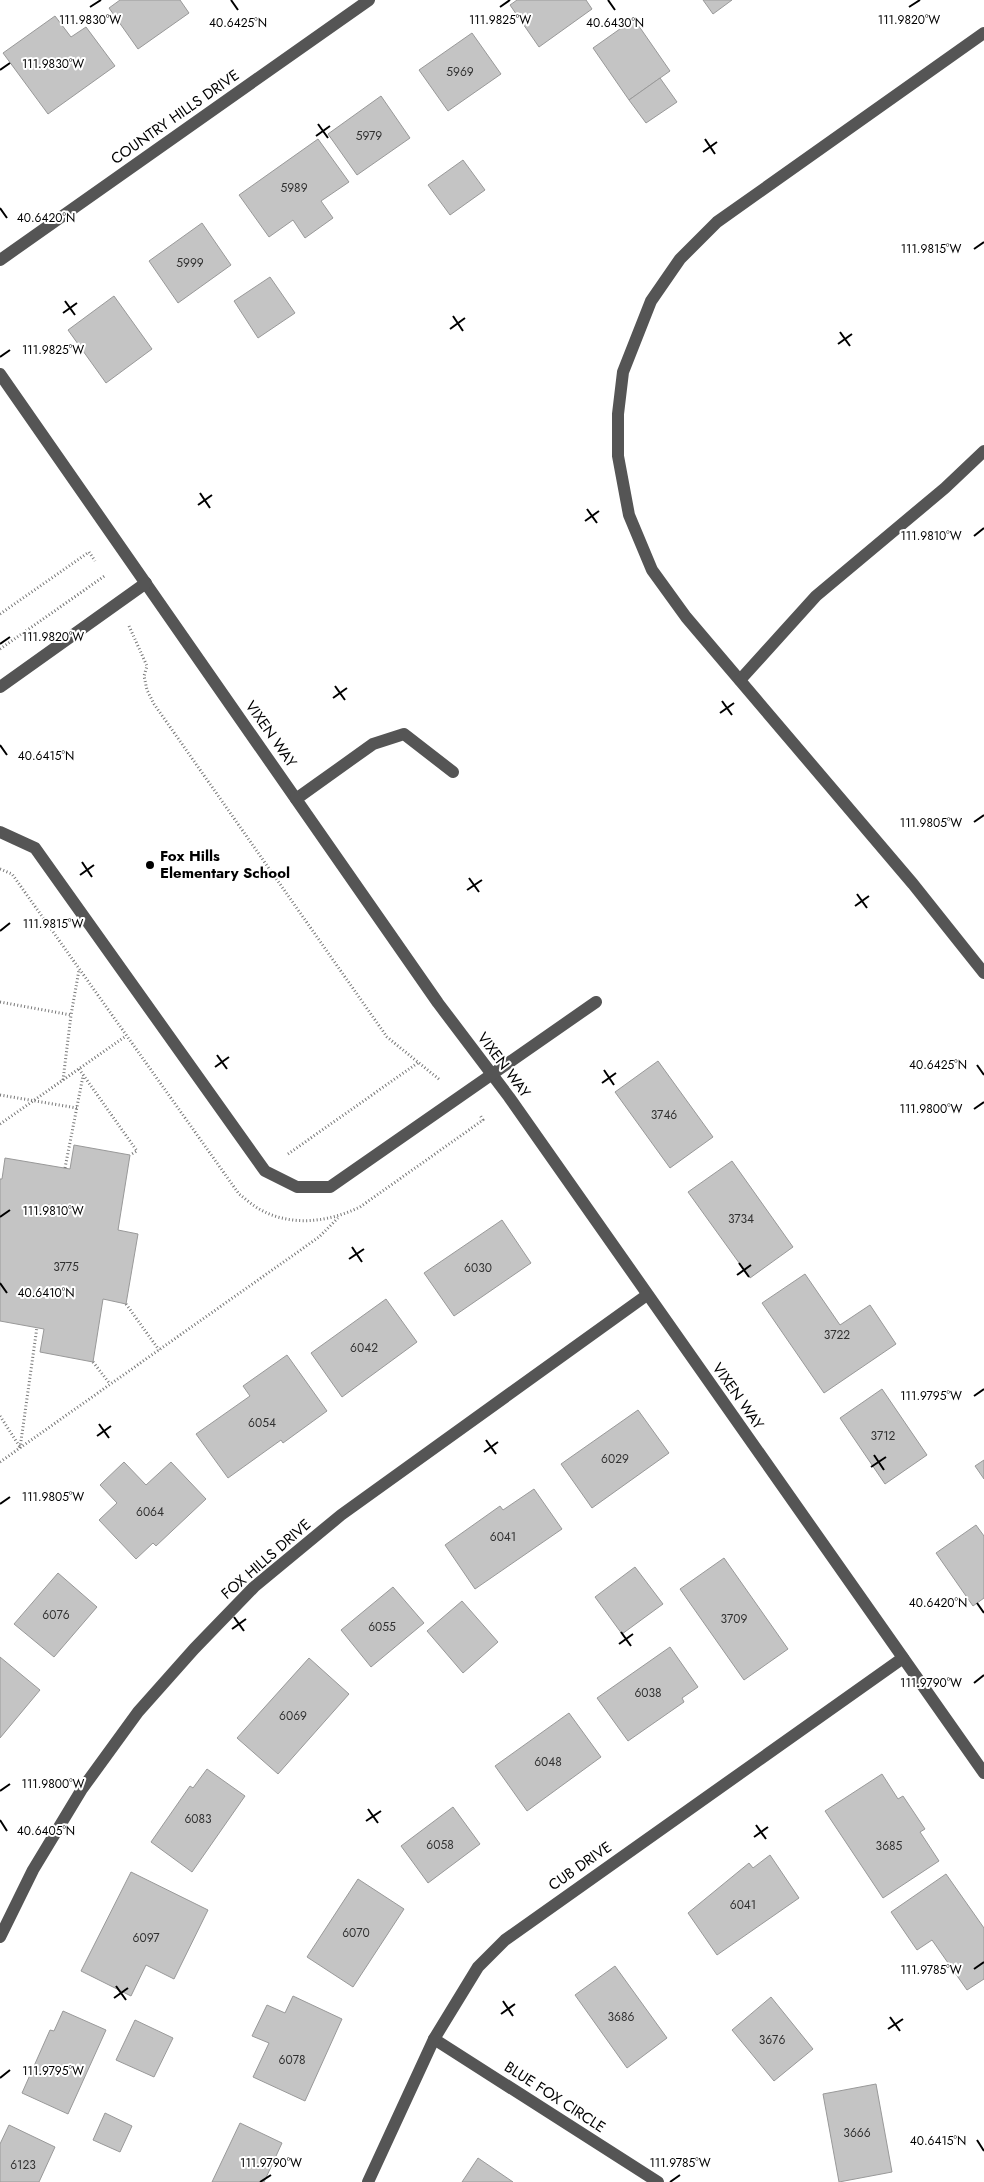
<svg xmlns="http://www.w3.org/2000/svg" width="984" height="2182" font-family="Jost,sans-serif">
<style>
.building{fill:#c4c4c4;stroke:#999}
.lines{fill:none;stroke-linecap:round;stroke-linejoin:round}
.path{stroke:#777;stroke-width:3;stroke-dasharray:1 2.5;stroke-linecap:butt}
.minor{stroke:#555;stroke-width:12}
.ticks{fill:none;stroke:#000;stroke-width:2}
.poi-dot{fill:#000;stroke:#fff;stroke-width:2}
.labels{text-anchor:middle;stroke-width:4;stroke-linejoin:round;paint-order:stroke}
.number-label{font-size:12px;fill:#313131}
.street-label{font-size:15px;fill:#000;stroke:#fff}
.poi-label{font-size:15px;font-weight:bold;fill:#000;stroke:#fff;text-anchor:start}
.ticks-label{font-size:12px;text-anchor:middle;fill:#000;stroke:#fff;stroke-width:4;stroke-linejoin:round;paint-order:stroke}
</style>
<rect width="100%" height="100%" fill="#fff"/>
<g class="building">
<path d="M120,0H180L189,13L138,49L109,8Z"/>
<path d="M517,0H586L592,9L539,47L510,5Z"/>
<path d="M703,0H732L713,14Z"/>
<path d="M55,16L71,37L86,27L115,66L48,114L3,53Z"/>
<path d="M634,19L670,71L629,100L593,48Z"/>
<path d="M472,33L501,74L448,111L419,70Z"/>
<path d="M660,78L677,102L646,123L629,100Z"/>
<path d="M381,96L410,138L357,175L328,134Z"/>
<path d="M318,139L349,182L321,201L333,218L305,238L293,220L269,237L239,195Z"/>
<path d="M463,160L485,190L450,215L428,185Z"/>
<path d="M202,223L231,265L178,303L149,261Z"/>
<path d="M270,277L295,313L258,338L234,301Z"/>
<path d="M114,296L152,349L106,383L68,330Z"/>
<path d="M658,1061L713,1137L670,1168L615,1092Z"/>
<path d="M74,1145L130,1155L118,1230L138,1234L126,1304L103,1299L93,1362L40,1352L44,1329L0,1321V1179H2L5,1158L70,1169Z"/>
<path d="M732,1161L793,1247L750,1278L688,1192Z"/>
<path d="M502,1220L531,1263L454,1316L424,1273Z"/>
<path d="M805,1274L840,1325L870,1305L896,1344L824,1393L762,1303Z"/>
<path d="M386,1299L417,1342L342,1397L311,1353Z"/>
<path d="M287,1355L327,1411L283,1443L281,1440L228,1478L196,1434L250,1396L243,1386Z"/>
<path d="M882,1389L927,1455L885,1484L840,1418Z"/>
<path d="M638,1410L669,1453L592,1508L561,1464Z"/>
<path d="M984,1460V1479L975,1466Z"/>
<path d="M124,1462L146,1485L171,1462L206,1499L156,1546L153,1543L136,1559L99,1520L117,1503L100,1485Z"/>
<path d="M534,1489L562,1529L475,1589L445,1545L500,1506L503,1510Z"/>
<path d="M976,1525L984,1536V1598L973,1606L936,1553Z"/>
<path d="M724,1558L788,1649L744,1680L680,1589Z"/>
<path d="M635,1567L663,1604L622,1634L595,1597Z"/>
<path d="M58,1573L97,1607L54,1657L14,1624Z"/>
<path d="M393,1587L424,1623L371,1667L341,1630Z"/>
<path d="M462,1601L498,1642L463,1673L427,1631Z"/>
<path d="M670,1647L698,1687L682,1698L684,1702L628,1741L597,1698Z"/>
<path d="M0,1657L40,1690L0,1738Z"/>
<path d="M309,1658L349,1694L278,1774L237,1738Z"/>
<path d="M569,1713L601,1757L527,1811L495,1766Z"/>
<path d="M207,1769L245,1796L192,1872L151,1842L190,1786L193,1788Z"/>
<path d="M882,1774L898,1799L903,1796L925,1829L920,1832L939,1861L883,1898L825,1811Z"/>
<path d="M453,1807L480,1844L428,1883L401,1846Z"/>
<path d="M770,1855L799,1898L717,1955L688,1913L749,1863L753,1868Z"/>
<path d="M131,1872L208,1910L174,1979L146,1965L131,1996L81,1971Z"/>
<path d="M946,1874L984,1928V1979L967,1990L932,1940L917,1950L891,1912Z"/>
<path d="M358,1879L404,1909L353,1987L307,1957Z"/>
<path d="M615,1966L667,2038L627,2068L575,1995Z"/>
<path d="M293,1996L342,2019L305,2101L253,2077L269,2043L252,2036L267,2005L285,2013Z"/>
<path d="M771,1997L813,2049L774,2081L732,2030Z"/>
<path d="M63,2011L106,2030L68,2114L22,2093L50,2030L54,2031Z"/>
<path d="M135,2020L173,2038L154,2077L116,2060Z"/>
<path d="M876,2084L892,2172L839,2182L823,2094Z"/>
<path d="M105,2113L132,2126L120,2152L93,2140Z"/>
<path d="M240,2123L282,2143L264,2182H212Z"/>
<path d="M9,2125L55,2147L39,2182H0V2144Z"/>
<path d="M478,2158L513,2182H462Z"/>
</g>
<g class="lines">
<g class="path">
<path d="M0,614L89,552L95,561"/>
<path d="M129,626L147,666L144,676L147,690L154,704L387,1037L440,1080"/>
<path d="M0,649L106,575"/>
<path d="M0,869L12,874L239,1194C246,1199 253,1206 261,1210C292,1227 329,1222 360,1207L483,1120L480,1115"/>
<path d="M0,1002L71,1015L79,970"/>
<path d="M79,1069L137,1151L130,1155"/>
<path d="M63,1080L71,1015"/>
<path d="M0,1095L77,1108"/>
<path d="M0,1124L126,1036"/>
<path d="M288,1154L419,1062"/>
<path d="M65,1168L83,1076"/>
<path d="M126,1304L159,1350"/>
<path d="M93,1362L110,1384"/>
<path d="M0,1416L20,1447"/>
<path d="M20,1448L37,1327"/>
<path d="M0,1462L319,1237L338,1218"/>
</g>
<g class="minor">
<path d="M984,33L717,222L680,259L651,301L623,372L618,414V456L629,515L652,570L686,617L913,884L984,973"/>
<path d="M0,260L369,0"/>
<path d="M0,374L438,1003L509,1097L984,1773"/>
<path d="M740,680L816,596L945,488L984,451"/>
<path d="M0,687L146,583"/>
<path d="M296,799L373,744L404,734L453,772"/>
<path d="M0,832L35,848L265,1171L297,1187H330L596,1002"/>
<path d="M0,1937L33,1870L82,1789L138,1712L194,1649L254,1587L341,1515L647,1295"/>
<path d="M434,2039L658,2182"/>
<path d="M368,2182L434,2039L478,1967L505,1940L903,1658"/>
</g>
</g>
<path class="ticks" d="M231,0L238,10M608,0L615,10M90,7L101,0M500,7L510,0M909,7L920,0M0,70L10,63M318,124L328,138M316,136L330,126M705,139L715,154M703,152L717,142M0,208L7,218M974,249L984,242M65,301L75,315M63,313L77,303M453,316L463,331M450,329L465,318M840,332L850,346M838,344L852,334M0,357L10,350M200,493L210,508M198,505L212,495M587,509L597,523M585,521L599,511M974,536L984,528M0,644L10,637M335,686L345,700M333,698L347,688M722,701L732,715M720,713L734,703M0,745L7,755M974,822L984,815M82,862L92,877M80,875L94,865M469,878L479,892M467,890L482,880M857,894L867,908M855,906L869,896M0,931L10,923M217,1055L227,1069M977,1065L984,1075M215,1067L229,1057M604,1070L614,1085M602,1083L616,1073M974,1109L984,1102M0,1217L10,1210M352,1247L362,1262M349,1259L364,1249M739,1263L749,1277M737,1275L751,1265M0,1283L7,1293M974,1396L984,1389M99,1424L109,1438M97,1436L111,1426M486,1440L496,1454M484,1452L498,1442M874,1455L884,1470M871,1467L886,1457M0,1504L10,1497M977,1603L984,1613M234,1617L244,1631M232,1629L246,1619M621,1632L631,1646M619,1644L633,1634M974,1683L984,1675M0,1791L10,1784M368,1809L378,1823M0,1820L7,1831M366,1821L381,1811M756,1825L766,1839M754,1837L768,1827M974,1969L984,1962M116,1986L126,2000M114,1998L128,1988M503,2001L513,2016M501,2014L515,2004M890,2017L900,2031M888,2029L903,2019M0,2078L10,2070M977,2140L984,2151M260,2182L271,2175M670,2182L680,2175"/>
<circle class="poi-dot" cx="150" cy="865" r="5"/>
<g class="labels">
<g class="number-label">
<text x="460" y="76">5969</text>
<text x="369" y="140">5979</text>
<text x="294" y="192">5989</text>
<text x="190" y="267">5999</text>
<text x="664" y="1119">3746</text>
<text x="741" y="1223">3734</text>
<text x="66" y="1271">3775</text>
<text x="478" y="1272">6030</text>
<text x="837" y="1339">3722</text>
<text x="364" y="1352">6042</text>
<text x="262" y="1427">6054</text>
<text x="883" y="1440">3712</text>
<text x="615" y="1463">6029</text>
<text x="150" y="1516">6064</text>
<text x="503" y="1541">6041</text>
<text x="56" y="1619">6076</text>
<text x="734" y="1623">3709</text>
<text x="382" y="1631">6055</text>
<text x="648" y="1697">6038</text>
<text x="293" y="1720">6069</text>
<text x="548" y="1766">6048</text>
<text x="198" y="1823">6083</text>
<text x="440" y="1849">6058</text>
<text x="889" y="1850">3685</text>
<text x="743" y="1909">6041</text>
<text x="356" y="1937">6070</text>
<text x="146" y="1942">6097</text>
<text x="621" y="2021">3686</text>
<text x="772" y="2044">3676</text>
<text x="292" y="2064">6078</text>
<text x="857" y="2137">3666</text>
<text x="23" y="2169">6123</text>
</g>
<g class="street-label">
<text transform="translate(175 117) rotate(-35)" y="5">COUNTRY HILLS DRIVE</text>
<text transform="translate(271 734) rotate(55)" y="5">VIXEN WAY</text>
<text transform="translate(504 1065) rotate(53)" y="5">VIXEN WAY</text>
<text transform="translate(738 1396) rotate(55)" y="5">VIXEN WAY</text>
<text transform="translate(266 1559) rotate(-41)" y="5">FOX HILLS DRIVE</text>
<text transform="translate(580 1866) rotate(-35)" y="5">CUB DRIVE</text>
<text transform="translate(555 2097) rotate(33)" y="5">BLUE FOX CIRCLE</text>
</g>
<g class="poi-label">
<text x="160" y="861">Fox Hills<tspan x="160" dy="17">Elementary School</tspan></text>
</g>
</g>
<g class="ticks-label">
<text x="90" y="24">111.9830°W</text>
<text x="500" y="24">111.9825°W</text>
<text x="909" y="24">111.9820°W</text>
<text x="238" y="27">40.6425°N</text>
<text x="615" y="27">40.6430°N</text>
<text x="53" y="68">111.9830°W</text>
<text x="46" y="222">40.6420°N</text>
<text x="931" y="253">111.9815°W</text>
<text x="53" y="354">111.9825°W</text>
<text x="931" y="540">111.9810°W</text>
<text x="53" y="641">111.9820°W</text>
<text x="46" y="760">40.6415°N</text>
<text x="931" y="827">111.9805°W</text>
<text x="53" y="928">111.9815°W</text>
<text x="938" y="1069">40.6425°N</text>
<text x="931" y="1113">111.9800°W</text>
<text x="53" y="1215">111.9810°W</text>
<text x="46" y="1297">40.6410°N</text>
<text x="931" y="1400">111.9795°W</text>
<text x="53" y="1501">111.9805°W</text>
<text x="938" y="1607">40.6420°N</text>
<text x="931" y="1687">111.9790°W</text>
<text x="53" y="1788">111.9800°W</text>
<text x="46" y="1835">40.6405°N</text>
<text x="931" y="1974">111.9785°W</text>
<text x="53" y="2075">111.9795°W</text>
<text x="938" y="2145">40.6415°N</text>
<text x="271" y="2167">111.9790°W</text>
<text x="680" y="2167">111.9785°W</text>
</g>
</svg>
